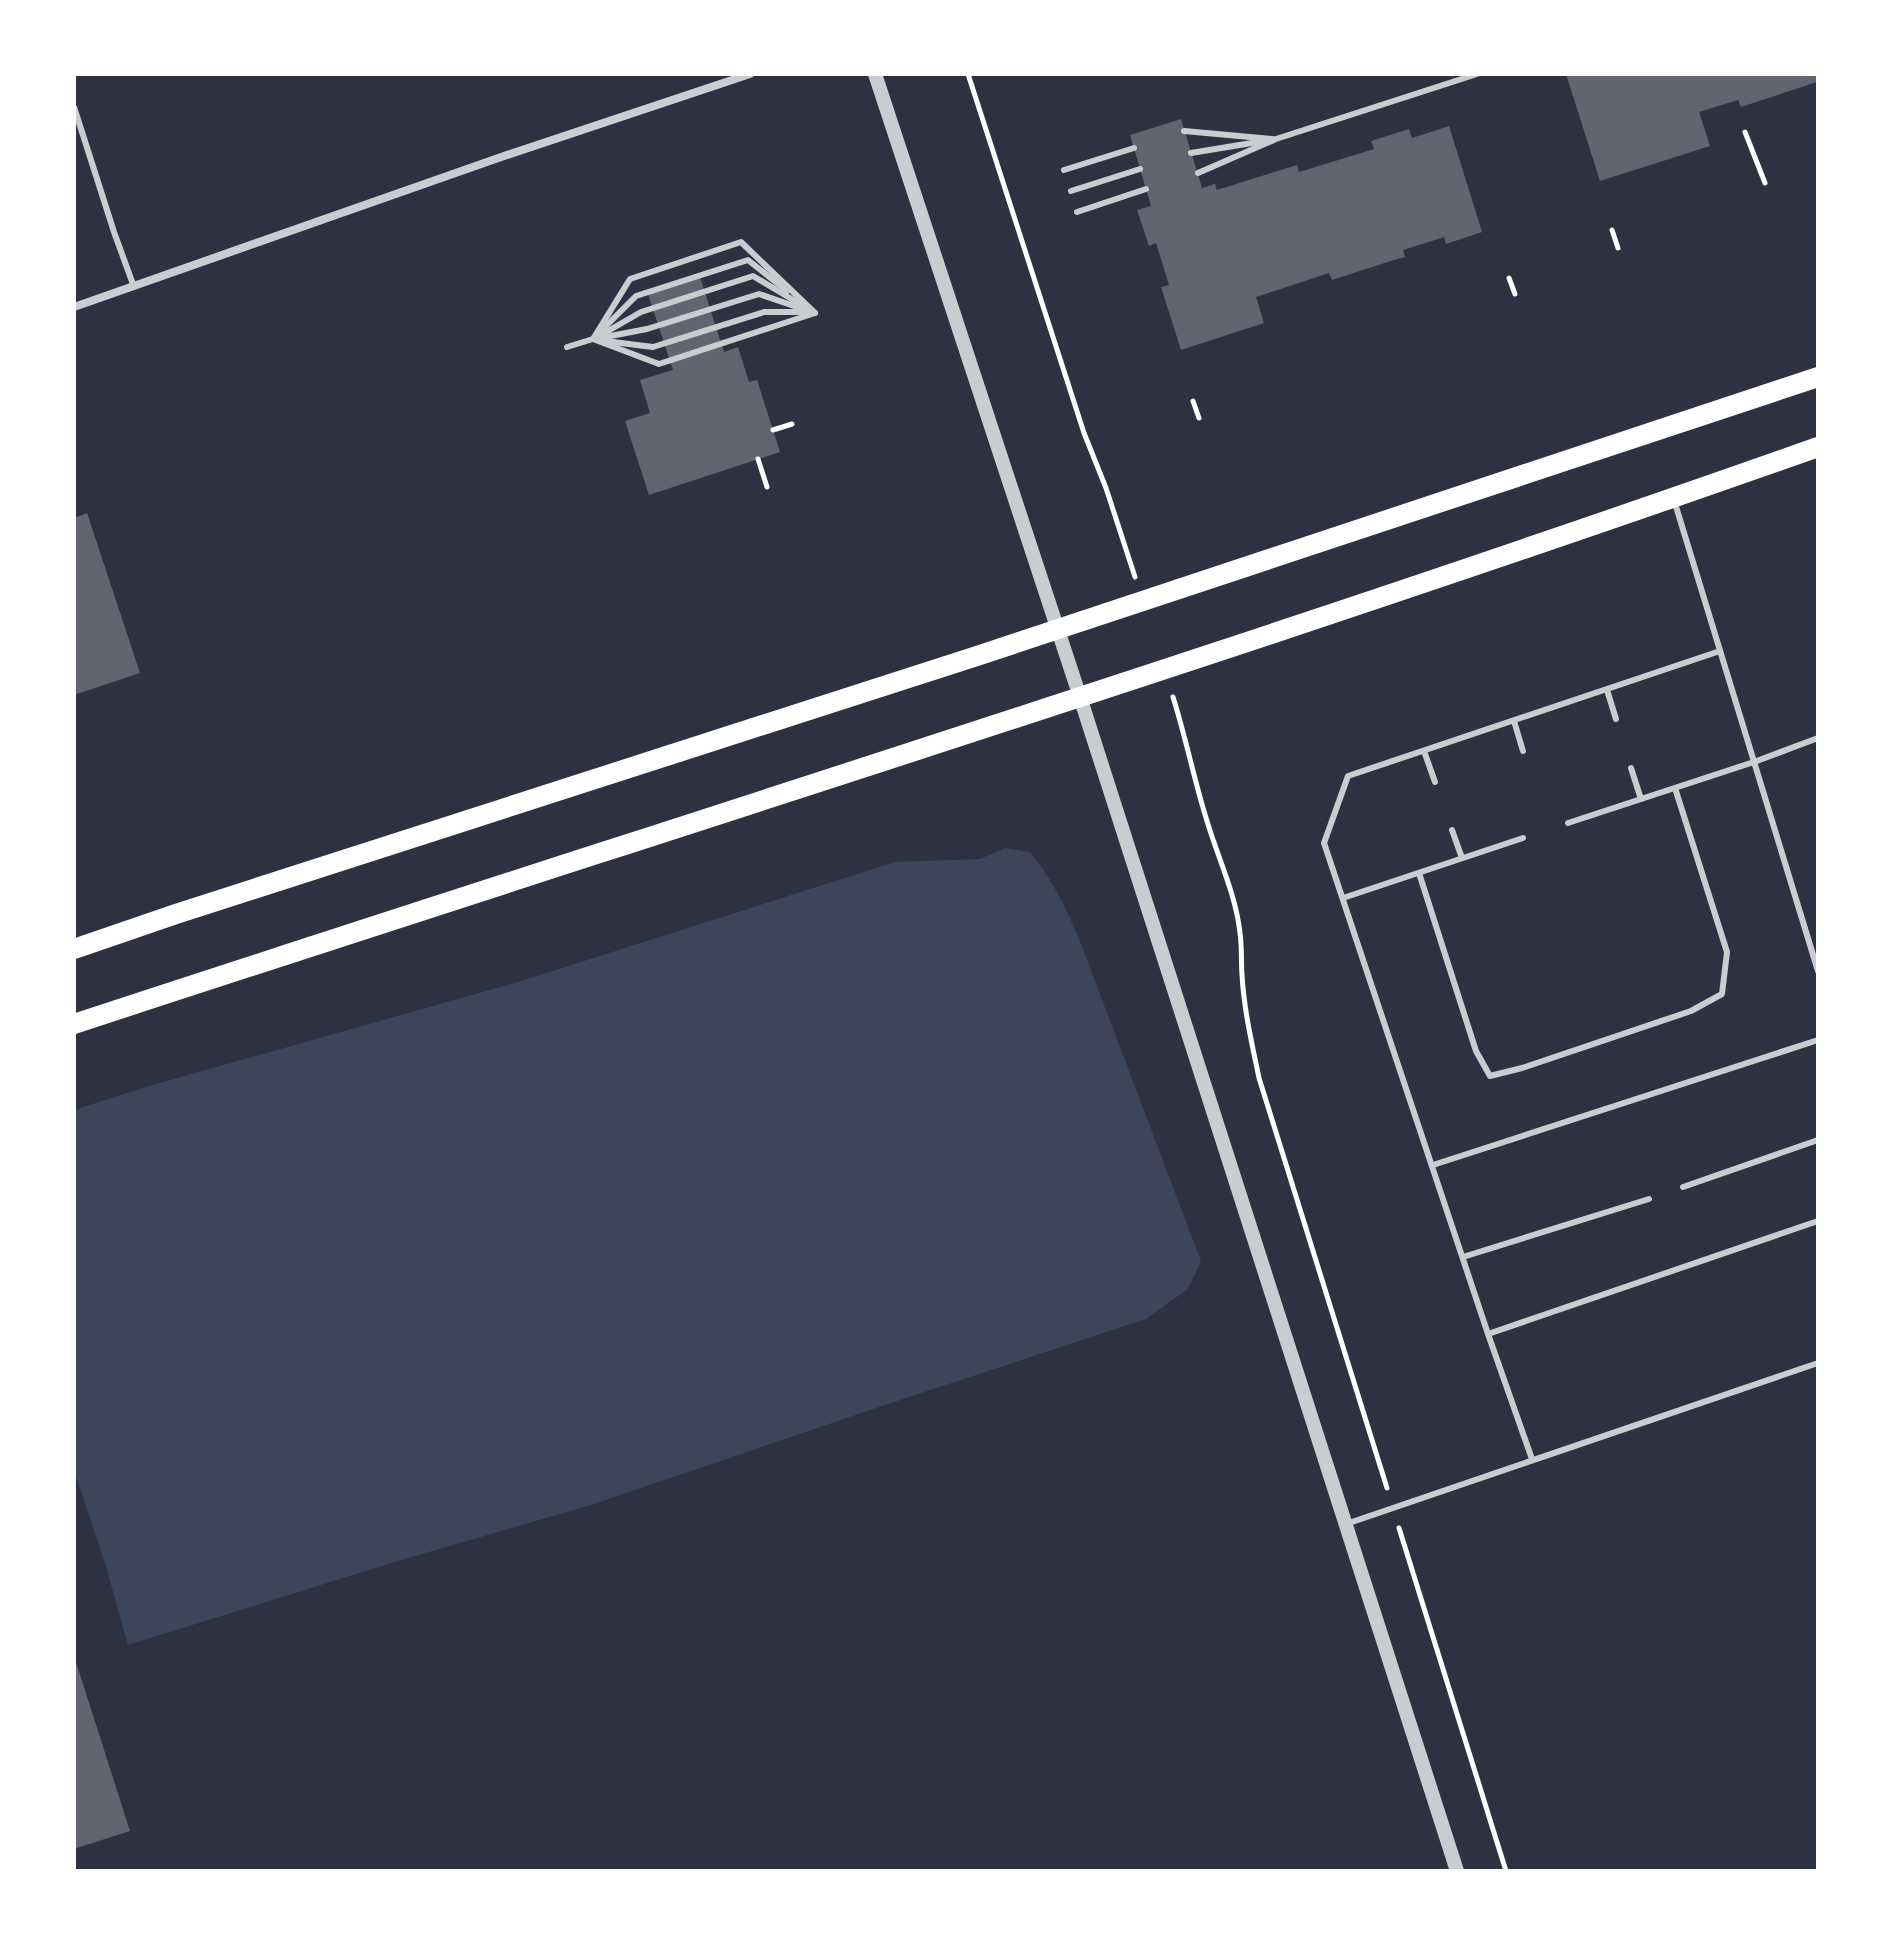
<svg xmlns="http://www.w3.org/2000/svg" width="1892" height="1945" font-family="'IBM Plex Sans',sans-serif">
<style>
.green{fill:#3c4559}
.building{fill:#626471}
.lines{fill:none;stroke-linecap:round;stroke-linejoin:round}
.path{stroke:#fff;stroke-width:5}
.service{stroke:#caccd0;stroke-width:6}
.minor{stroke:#caccd0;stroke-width:8}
.tertiary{stroke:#caccd0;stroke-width:14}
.primary{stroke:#fff;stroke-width:20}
</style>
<rect width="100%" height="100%" fill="#2d3142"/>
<path class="green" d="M1005,848L1030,852C1052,878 1064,905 1078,936L1201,1261L1188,1289L1146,1319L894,1402L591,1505L398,1561L128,1645L105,1563L74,1471V1110L149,1086L518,982L895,862L980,859Z"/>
<g class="building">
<path d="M1566,74H1815L1817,82L1741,107L1738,100L1699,112L1710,146L1600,181Z"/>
<path d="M1181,119L1202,188L1215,184L1217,190L1297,165L1299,172L1374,149L1371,141L1409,129L1412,138L1449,126L1482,232L1446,244L1444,237L1403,250L1405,257L1391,261L1332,280L1329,273L1256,297L1264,323L1181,350L1161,287L1169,285L1156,243L1149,246L1137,210L1151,206L1130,135Z"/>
<path d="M699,274L724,352L738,347L749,382L757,380L780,452L649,495L625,421L650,413L640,380L673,370L647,291Z"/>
<path d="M87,513L140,673L74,695V518Z"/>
<path d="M75,1659L130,1831L74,1849V1660Z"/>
</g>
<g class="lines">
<g class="path">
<path d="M968,74L1084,433L1106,488L1135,577"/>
<path d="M1745,132L1765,183"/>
<path d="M1612,230L1618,248"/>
<path d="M1509,278L1515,294"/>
<path d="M1193,401L1199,418"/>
<path d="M773,430L792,424"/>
<path d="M758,459L767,487"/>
<path d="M1173,697C1186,738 1194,780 1207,821C1218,858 1236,895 1240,933C1242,947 1241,961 1242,975C1244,1010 1252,1044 1259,1078L1387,1488"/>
<path d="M1399,1528L1506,1871"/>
</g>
<g class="service">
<path d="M74,107L114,232L134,287"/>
<path d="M1184,131L1272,139"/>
<path d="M1191,153L1264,141"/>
<path d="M1064,170L1134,148"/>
<path d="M1198,173L1276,139L1477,74"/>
<path d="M1071,191L1140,169"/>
<path d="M1077,212L1146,189"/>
<path d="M601,331L636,296L748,260L787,291"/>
<path d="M601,335L641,312L753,276L805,307"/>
<path d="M600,338L647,329L759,294L800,308"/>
<path d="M593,339L659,364L815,313"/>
<path d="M605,341L653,347L764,312H808"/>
<path d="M567,347L593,339L630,279L741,242L815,313"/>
<path d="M1674,500L1818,971"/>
<path d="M1607,690L1616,719"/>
<path d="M1514,721L1523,751"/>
<path d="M1424,751L1435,782"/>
<path d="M1631,768L1641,799"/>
<path d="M1568,823L1754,762L1818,738"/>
<path d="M1452,830L1462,858"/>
<path d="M1419,873L1476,1051L1490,1076L1522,1068L1691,1011L1722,994L1727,952L1675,788"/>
<path d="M1343,898L1523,838"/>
<path d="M1433,1165L1818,1040"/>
<path d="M1683,1187L1818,1140"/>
<path d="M1463,1257L1649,1199"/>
<path d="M1488,1334L1818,1221"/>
<path d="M1532,1459L1488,1334L1324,843L1348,776L1720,651"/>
<path d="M1346,1524L1818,1363"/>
</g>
<path class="minor" d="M74,307L504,156L750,74"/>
<path class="tertiary" d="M875,74L1080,697L1457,1871"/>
<g class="primary">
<path d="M74,949L176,914L980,655L1818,377"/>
<path d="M74,1024C655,833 1241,651 1818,447"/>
</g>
</g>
<rect width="1892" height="1945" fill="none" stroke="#ffffff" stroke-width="152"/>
</svg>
